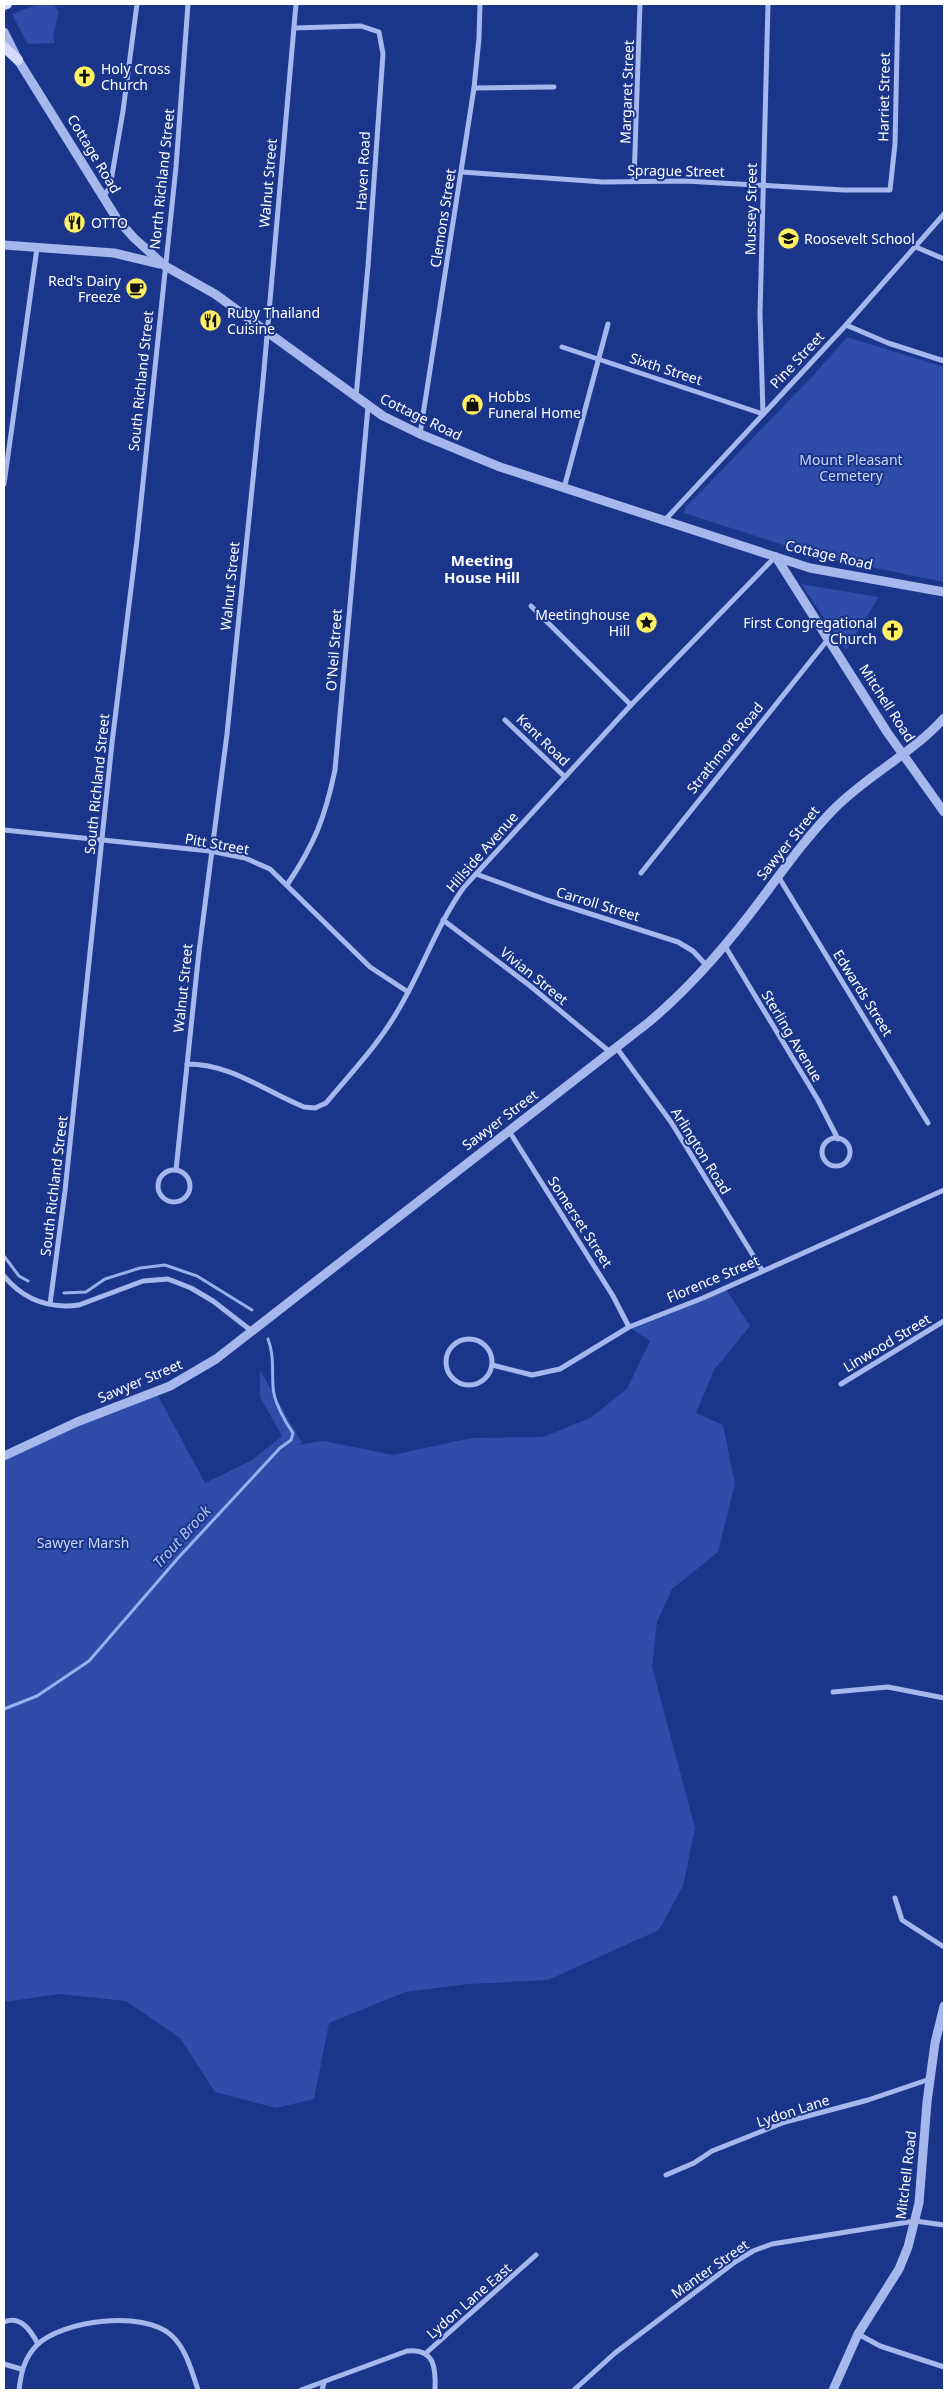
<svg xmlns="http://www.w3.org/2000/svg" width="948" height="2394" font-family="'Noto Sans',sans-serif">
<style>
.green{fill:#2e4ca8}
.lines{fill:none;stroke-linecap:round;stroke-linejoin:round}
.stream{stroke:#98afef;stroke-width:3}
.minor{stroke:#a6b7ed;stroke-width:5}
.tertiary{stroke:#a6b7ed;stroke-width:9}
.secondary{stroke:#d2dbf9;stroke-width:10}
.labels{text-anchor:middle;stroke-width:4;stroke-linejoin:round;paint-order:stroke}
.poi-label{font-size:14px;fill:#fff;stroke:#1b358a;text-anchor:start}
.street-label{font-size:14px;fill:#fff;stroke:#1b358a}
.park-label{font-size:14px;fill:#cbd6f9;stroke:#1b358a}
.neighbourhood-label{font-size:15px;font-weight:bold;fill:#fff;stroke:#1b358a}
.water-label{font-size:15px;font-style:italic;fill:#b1c2f4;stroke:#1b358a}
</style>
<rect width="100%" height="100%" fill="#1b358a"/>
<g class="green">
<path d="M38,4H54L59,12L53,35L55,43L28,44L12,14Z"/>
<path d="M847,337L944,367V582L821,557L684,513L685,508L810,379Z"/>
<path d="M801,584L879,597L846,650Z"/>
<path d="M725,1288L750,1326L714,1370L696,1413L723,1425L735,1484L718,1552L672,1589L657,1622L652,1667L695,1828L683,1886L659,1930L548,1980L469,1984L405,1992L329,2023L314,2099L276,2108L215,2092L180,2038L126,2001L59,1994L4,2002V1456L156,1392L205,1483L252,1460L282,1436L260,1397V1370L302,1443L296,1445L324,1441L393,1455L471,1438L543,1437L590,1418L627,1389L650,1341L629,1327Z"/>
</g>
<g class="lines">
<g class="stream">
<path d="M4,1256L19,1276L28,1281"/>
<path d="M64,1293L86,1292L105,1279L140,1268L165,1265L197,1276L252,1310"/>
<path d="M4,1709L37,1696L89,1661L179,1557L280,1448L291,1440L293,1433C285,1422 273,1400 273,1386C272,1370 274,1354 268,1339"/>
</g>
<g class="minor">
<path d="M294,28L361,26L379,32L383,54L368,266L356,397"/>
<path d="M474,88L554,87"/>
<path d="M462,172L603,182L685,181L844,190H890L895,144L898,4"/>
<path d="M634,181L640,4"/>
<path d="M103,197L110,187L123,111L137,4"/>
<path d="M916,247L944,259"/>
<path d="M846,325L888,343L944,361"/>
<path d="M562,347L763,414L760,314L768,4"/>
<path d="M420,434L474,88L479,38L480,4"/>
<path d="M4,484L37,248"/>
<path d="M564,488L608,324"/>
<path d="M665,520L846,325L944,214"/>
<path d="M531,606L631,705"/>
<path d="M505,720L565,777"/>
<path d="M4,830L210,851L245,858L270,869L370,967L408,992"/>
<path d="M641,873L829,638"/>
<path d="M476,874L547,900L678,942L693,951L707,966"/>
<path d="M778,876L928,1123"/>
<path d="M287,885C314,845 325,818 335,770L368,407"/>
<path d="M443,920L529,985L610,1052"/>
<path d="M725,946L818,1100L838,1139"/>
<path d="M616,1047L671,1122L762,1270"/>
<path d="M187,1064C232,1064 264,1091 304,1107L315,1108L326,1103C350,1074 378,1045 397,1012C422,971 436,926 464,887L631,705L775,557"/>
<path d="M509,1131L613,1296L629,1327"/>
<circle cx="836" cy="1152" r="14"/>
<path d="M176,1170L199,951L227,734L263,381L296,4"/>
<circle cx="174" cy="1186" r="16"/>
<path d="M4,1276C23,1299 49,1309 79,1305L143,1281L168,1279L191,1288L213,1301L253,1332"/>
<path d="M50,1304L65,1191L112,743L137,540L176,167L188,4"/>
<circle cx="469" cy="1362" r="23"/>
<path d="M492,1365L532,1375L560,1369L629,1327L703,1298L944,1190"/>
<path d="M841,1384L944,1321"/>
<path d="M833,1692L888,1687L944,1698"/>
<path d="M895,1898L902,1920L944,1947"/>
<path d="M666,2175L694,2163L712,2151L785,2122L868,2100L930,2079"/>
<path d="M4,2322C21,2315 31,2331 38,2344"/>
<path d="M858,2334L880,2346L944,2367"/>
<path d="M426,2353L536,2255"/>
<path d="M4,2364L21,2369"/>
<path d="M19,2390C21,2373 24,2358 37,2345C63,2320 143,2310 171,2335C186,2348 192,2372 198,2390"/>
<path d="M301,2390L407,2351C435,2348 436,2369 435,2390"/>
<path d="M322,2390L324,2383"/>
<path d="M574,2390L615,2353L735,2262L753,2251L772,2244L896,2224L915,2221L944,2225"/>
</g>
<g class="tertiary">
<path d="M4,32L18,60L117,219L134,238L165,266L215,294L383,416L420,434L500,467L810,568L944,592"/>
<path d="M4,245L114,253L160,264"/>
<path d="M776,557L887,732L944,812"/>
<path d="M4,1456L77,1422L170,1386L216,1359L649,1022C687,990 719,954 750,914C777,879 802,842 833,810C867,775 912,754 944,718"/>
<path d="M833,2390L858,2334L899,2269L908,2247L919,2203L927,2102L935,2043L944,2006"/>
</g>
<g class="secondary">
<path d="M4,5L7,4"/>
<path d="M4,47L18,60"/>
</g>
</g>
<defs>
<symbol id="church-disc" viewBox="-11 -11 22 22"><circle r="9.5" fill="#fef162" stroke="#1b358a"/><path d="M-1.2-6h2.4v3.5h3.3v2.4h-3.3V6h-2.4V-.1h-3.3v-2.4h3.3Z" fill="#111"/></symbol>
<symbol id="restaurant-disc" viewBox="-11 -11 22 22"><circle r="9.5" fill="#fef162" stroke="#1b358a"/><path d="M-5-6h1v4h1v-4h1v4h1v-4h1v5L-1.5 .5V6h-2V.5L-5-1ZM5-6V6H3V1.5H1.5Q1.5-4 5-6Z" fill="#111"/></symbol>
<symbol id="school-disc" viewBox="-11 -11 22 22"><circle r="9.5" fill="#fef162" stroke="#1b358a"/><path d="M0-5L7-2L0 1L-7-2ZM-4 1L0 2.5L4 1V4Q0 6-4 4Z" fill="#111"/></symbol>
<symbol id="cafe-disc" viewBox="-11 -11 22 22"><circle r="9.5" fill="#fef162" stroke="#1b358a"/><path d="M-5.5-4.5H6V0H3Q3 3.5 0 3.5H-2.5Q-5.5 3.5-5.5 0ZM3-3.2v2h1.7v-2ZM-6 4.5H4V6H-6Z" fill="#111"/></symbol>
<symbol id="shop-disc" viewBox="-11 -11 22 22"><circle r="9.5" fill="#fef162" stroke="#1b358a"/><path d="M-5-2.5h2.3a2.7 3.5 0 0 1 5.4 0H5L5.5 6h-11ZM-1.5-2.5h3a1.5 2.3 0 0 0-3 0Z" fill="#111"/></symbol>
<symbol id="sight-disc" viewBox="-11 -11 22 22"><circle r="9.5" fill="#fef162" stroke="#1b358a"/><path d="M0-6L1.8-2.2L6-1.7L2.9 1.2L3.7 5.4L0 3.3L-3.7 5.4L-2.9 1.2L-6-1.7L-1.8-2.2Z" fill="#111"/></symbol>
</defs>
<g fill-rule="evenodd">
<use href="#church-disc" x="72" y="64" width="25" height="25"/>
<use href="#restaurant-disc" x="62" y="210" width="25" height="25"/>
<use href="#school-disc" x="776" y="226" width="25" height="25"/>
<use href="#cafe-disc" x="124" y="276" width="25" height="25"/>
<use href="#restaurant-disc" x="198" y="308" width="25" height="25"/>
<use href="#shop-disc" x="460" y="392" width="25" height="25"/>
<use href="#sight-disc" x="634" y="610" width="25" height="25"/>
<use href="#church-disc" x="880" y="618" width="25" height="25"/>
</g>
<g class="labels">
<g class="poi-label">
<text x="101" y="74">Holy Cross<tspan x="101" dy="16">Church</tspan></text>
<text x="91" y="228">OTTO</text>
<text x="804" y="244">Roosevelt School</text>
<text x="121" y="286" text-anchor="end">Red's Dairy<tspan x="121" dy="16">Freeze</tspan></text>
<text x="227" y="318">Ruby Thailand<tspan x="227" dy="16">Cuisine</tspan></text>
<text x="488" y="402">Hobbs<tspan x="488" dy="16">Funeral Home</tspan></text>
<text x="630" y="620" text-anchor="end">Meetinghouse<tspan x="630" dy="16">Hill</tspan></text>
<text x="877" y="628" text-anchor="end">First Congregational<tspan x="877" dy="16">Church</tspan></text>
</g>
<g class="street-label">
<text transform="translate(627 92) rotate(-88)" y="5">Margaret Street</text>
<text transform="translate(884 97) rotate(-89)" y="5">Harriet Street</text>
<text transform="translate(94 154) rotate(59)" y="5">Cottage Road</text>
<text transform="translate(363 171) rotate(-87)" y="5">Haven Road</text>
<text transform="translate(676 171) rotate(1)" y="5">Sprague Street</text>
<text transform="translate(162 179) rotate(-84)" y="5">North Richland Street</text>
<text transform="translate(268 183) rotate(-85)" y="5">Walnut Street</text>
<text transform="translate(751 209) rotate(-89)" y="5">Mussey Street</text>
<text transform="translate(443 218) rotate(-81)" y="5">Clemons Street</text>
<text transform="translate(797 360) rotate(-47)" y="5">Pine Street</text>
<text transform="translate(666 369) rotate(18)" y="5">Sixth Street</text>
<text transform="translate(141 381) rotate(-84)" y="5">South Richland Street</text>
<text transform="translate(421 417) rotate(26)" y="5">Cottage Road</text>
<text transform="translate(829 555) rotate(13)" y="5">Cottage Road</text>
<text transform="translate(230 586) rotate(-84)" y="5">Walnut Street</text>
<text transform="translate(334 650) rotate(-86)" y="5">O'Neil Street</text>
<text transform="translate(887 703) rotate(57)" y="5">Mitchell Road</text>
<text transform="translate(543 740) rotate(44)" y="5">Kent Road</text>
<text transform="translate(725 748) rotate(-51)" y="5">Strathmore Road</text>
<text transform="translate(97 784) rotate(-84)" y="5">South Richland Street</text>
<text transform="translate(788 843) rotate(-51)" y="5">Sawyer Street</text>
<text transform="translate(217 844) rotate(10)" y="5">Pitt Street</text>
<text transform="translate(482 852) rotate(-49)" y="5">Hillside Avenue</text>
<text transform="translate(598 904) rotate(17)" y="5">Carroll Street</text>
<text transform="translate(534 976) rotate(39)" y="5">Vivian Street</text>
<text transform="translate(183 988) rotate(-84)" y="5">Walnut Street</text>
<text transform="translate(863 993) rotate(58)" y="5">Edwards Street</text>
<text transform="translate(792 1036) rotate(59)" y="5">Sterling Avenue</text>
<text transform="translate(500 1120) rotate(-37)" y="5">Sawyer Street</text>
<text transform="translate(701 1151) rotate(58)" y="5">Arlington Road</text>
<text transform="translate(54 1186) rotate(-83)" y="5">South Richland Street</text>
<text transform="translate(580 1222) rotate(57)" y="5">Somerset Street</text>
<text transform="translate(713 1279) rotate(-23)" y="5">Florence Street</text>
<text transform="translate(887 1343) rotate(-31)" y="5">Linwood Street</text>
<text transform="translate(140 1381) rotate(-23)" y="5">Sawyer Street</text>
<text transform="translate(793 2111) rotate(-18)" y="5">Lydon Lane</text>
<text transform="translate(906 2175) rotate(-83)" y="5">Mitchell Road</text>
<text transform="translate(710 2269) rotate(-35)" y="5">Manter Street</text>
<text transform="translate(469 2301) rotate(-41)" y="5">Lydon Lane East</text>
</g>
<g class="park-label">
<text x="851" y="465">Mount Pleasant<tspan x="851" dy="16">Cemetery</tspan></text>
<text x="83" y="1548">Sawyer Marsh</text>
</g>
<g class="neighbourhood-label">
<text x="482" y="566">Meeting<tspan x="482" dy="17">House Hill</tspan></text>
</g>
<g class="water-label">
<text transform="translate(182 1537) rotate(-48)" y="5">Trout Brook</text>
</g>
</g>
<rect width="948" height="2394" fill="none" stroke="#ffffff" stroke-width="10"/>
</svg>
